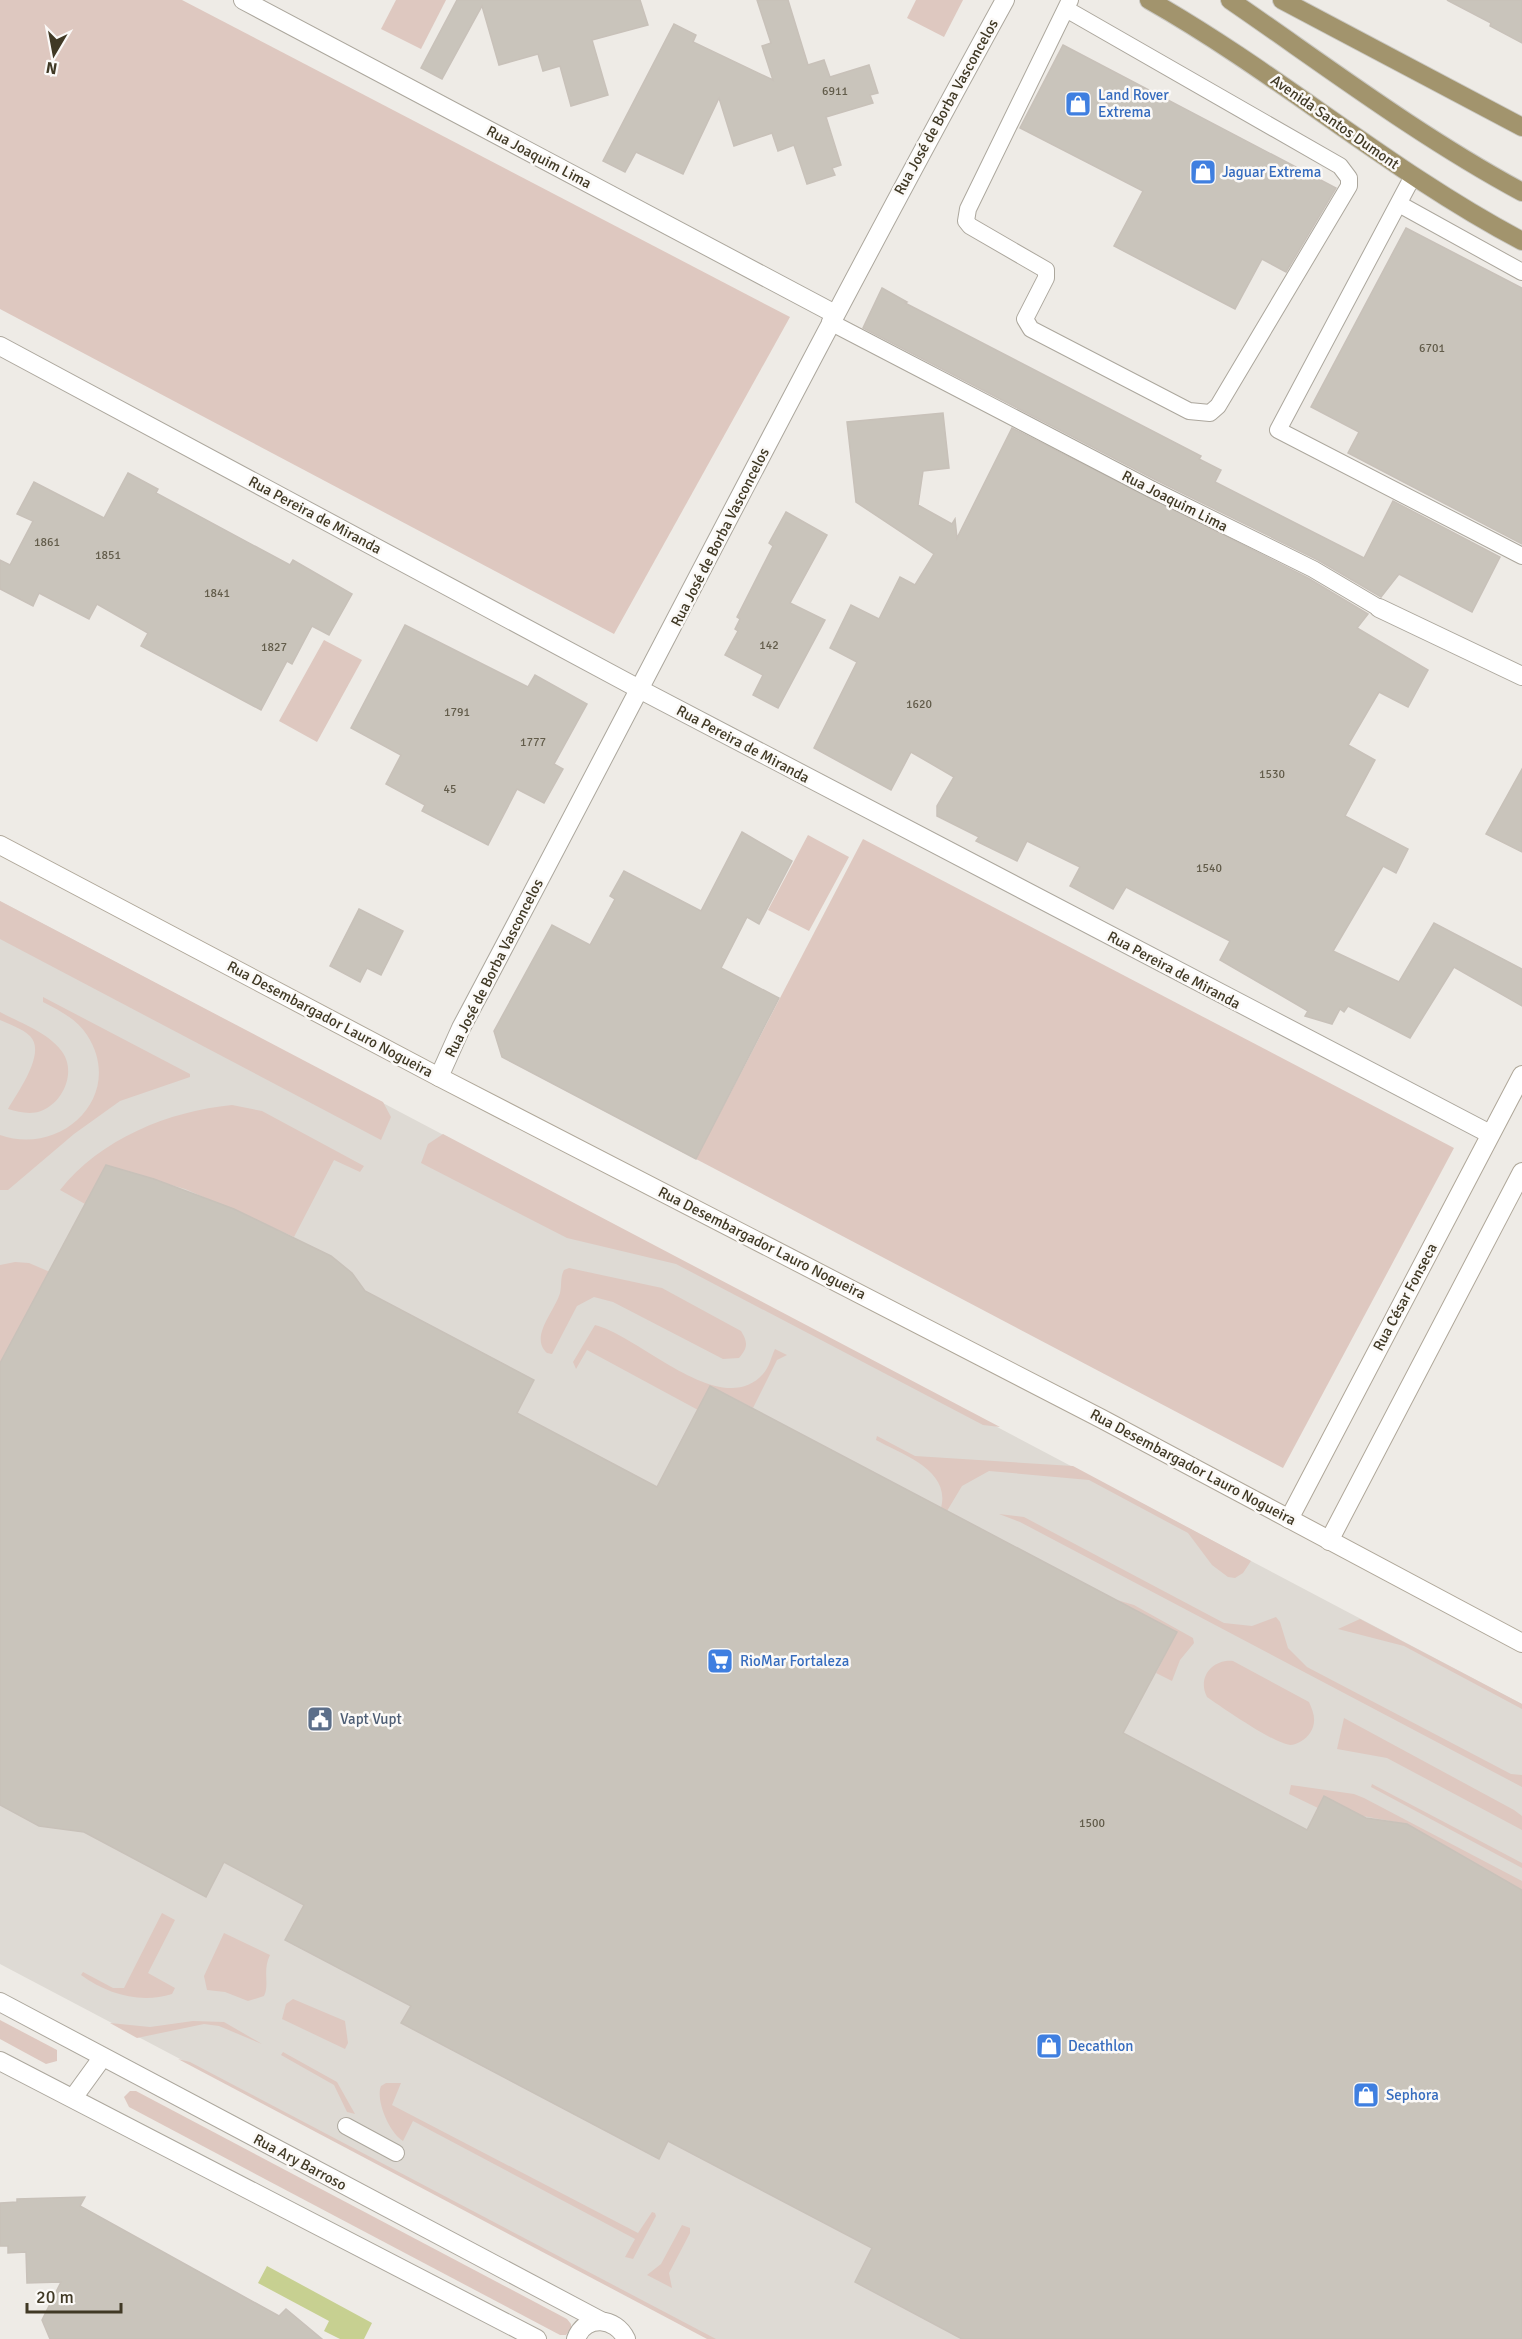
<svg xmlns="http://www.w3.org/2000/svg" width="1522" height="2339" font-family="Signika,sans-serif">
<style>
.built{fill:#dedad4}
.green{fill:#dec8c0}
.water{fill:#c7d091}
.building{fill:#c9c4bb;stroke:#c8c1b9;stroke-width:1.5}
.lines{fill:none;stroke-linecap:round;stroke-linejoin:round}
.lane-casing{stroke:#aca79d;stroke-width:18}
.street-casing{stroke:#aca79d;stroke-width:20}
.secondary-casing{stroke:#afa799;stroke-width:20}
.primary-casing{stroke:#cac8c2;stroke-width:20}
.lane{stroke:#fff;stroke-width:16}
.street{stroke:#fff;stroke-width:18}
.secondary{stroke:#fff;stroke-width:18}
.primary{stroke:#a2946d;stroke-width:18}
.labels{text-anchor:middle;stroke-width:5;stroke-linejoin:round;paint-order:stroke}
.number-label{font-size:12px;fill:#625c4a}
.shop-label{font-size:15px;fill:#366cbe;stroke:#fbf9f7;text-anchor:start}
.street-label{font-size:15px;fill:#403925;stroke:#fbf9f7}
.service-label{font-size:15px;fill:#4e5e75;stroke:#fbf9f7;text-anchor:start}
</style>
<rect width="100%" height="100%" fill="#eeebe6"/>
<path class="built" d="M0,901L1522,1704V2339H711L0,1964Z"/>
<g class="green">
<path d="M0,0H182L790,317L614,634L0,309Z"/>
<path d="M396,0H446L421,49L381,29Z"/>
<path d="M916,0H963L944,37L907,18Z"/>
<path d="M324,640L362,660L317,742L279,721Z"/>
<path d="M808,835L849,857L809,931L768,910Z"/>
<path d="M863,839L1454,1148L1283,1468L696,1159Z"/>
<path d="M0,901L383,1102L391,1117L381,1140L0,939Z"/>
<path d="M43,997L190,1074V1077L120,1101L74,1134L8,1190H0V1135C62,1157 126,1095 87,1035C77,1019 60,1011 43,1002Z"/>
<path d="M0,1012C20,1023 50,1033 63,1053C76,1073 63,1103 41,1111C30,1115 19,1112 8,1109C17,1093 47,1053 30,1036C23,1029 9,1024 0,1020Z"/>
<path d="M232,1105L262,1111L364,1166L360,1172L334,1160L294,1237L185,1189L106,1166L85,1204L60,1190C100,1139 169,1111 232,1105Z"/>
<path d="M443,1134L1000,1427L983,1425L676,1264L567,1238L421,1163L428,1144Z"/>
<path d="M15,1262L29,1263L50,1272L0,1363V1265Z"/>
<path d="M569,1268L662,1288L741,1331C748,1342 748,1348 739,1358L723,1359L613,1302L594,1297L577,1306L552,1354L547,1353C529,1337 555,1311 560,1293C562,1285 560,1277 564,1270Z"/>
<path d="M595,1325C640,1336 721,1421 763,1374C770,1366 771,1357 775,1349L787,1355L777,1360L753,1408L710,1386L698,1410L587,1350L576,1369L573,1362Z"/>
<path d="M877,1436L915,1456L1073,1466L1251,1561L1243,1573L1235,1578L1228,1577L1212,1565L1188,1533L1089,1480L989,1471L962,1486L947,1511L941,1508C951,1470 903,1455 876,1440Z"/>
<path d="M999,1514L1024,1517L1224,1623L1252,1626L1276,1617L1280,1622L1288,1648L1307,1667L1511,1774L1522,1775V1787L1020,1522Z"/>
<path d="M1117,1600L1134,1605L1193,1638L1194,1643L1180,1660L1172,1681L1156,1673L1177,1632Z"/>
<path d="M1360,1619L1522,1704V1709L1404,1646L1338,1629Z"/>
<path d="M1233,1661L1309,1702C1314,1713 1317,1722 1310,1733C1306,1739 1297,1745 1290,1745C1273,1743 1223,1708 1207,1697C1197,1678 1212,1659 1233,1661Z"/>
<path d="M1344,1718L1514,1810L1522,1816V1830L1387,1758L1337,1749Z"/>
<path d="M1372,1784L1522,1863V1868L1371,1787Z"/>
<path d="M1291,1785L1354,1794L1364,1798L1522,1881V1890L1407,1824L1318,1808L1289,1794Z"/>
<path d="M162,1913L175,1920L148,1973L175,1988L172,1994C140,2004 107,1994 81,1975L83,1972L113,1988H124Z"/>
<path d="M224,1933L270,1955C262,1971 270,1984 264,1996L248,2001L225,1992L207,1990L204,1976Z"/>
<path d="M293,1999L345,2021L348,2043L345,2049L282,2019L286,2004Z"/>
<path d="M0,2020L57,2050V2061L46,2064L0,2039Z"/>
<path d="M193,2021L224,2022L262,2044L219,2026L204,2024L137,2038L110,2023L150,2027Z"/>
<path d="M283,2052L337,2082L355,2114L347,2112L334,2085L281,2055Z"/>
<path d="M178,2059L190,2062L716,2339H707Z"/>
<path d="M386,2083H401L392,2105L638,2233L652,2212L655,2213L656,2216L633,2259L625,2257L635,2239L413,2121L403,2141C390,2134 375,2100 381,2086Z"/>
<path d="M130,2091H136L567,2319L571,2324V2329L566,2335H560L129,2107L124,2097Z"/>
<path d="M682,2225L690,2228V2233L669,2273L672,2288L647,2275L661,2264Z"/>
</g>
<path class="water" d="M267,2266L372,2323L364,2339H340L324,2331L329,2321L258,2283Z"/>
<g class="building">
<path d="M457,0H640L648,25L592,40L608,95L571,106L560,66L543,71L538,54L499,65L482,6L442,79L421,68Z"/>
<path d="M757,0H788L808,65L824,60L830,77L869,65L878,93L870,95L873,103L826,117L841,165L832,168L835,175L807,184L794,145L778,151L772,133L734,146L719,98L683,174L636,152L625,172L603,161L674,24L696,35L693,42L773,80L762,46L771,43Z"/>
<path d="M1447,0H1522V43L1490,26L1491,23Z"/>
<path d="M1063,45L1336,188L1286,272L1262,259L1235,309L1114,246L1143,191L1020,128Z"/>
<path d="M1406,228L1522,288V544L1348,453L1359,432L1311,407Z"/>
<path d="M882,288L907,302L905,303L1201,456L1199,459L1221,470L1215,482L1364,558L1393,501L1500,557L1472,612L1399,574L1381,597L1318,560L1156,480L863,328Z"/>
<path d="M943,413L949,468L923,471L918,505L952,524L955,519L957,538L1012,428L1308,578L1368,614L1357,628L1428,670L1408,707L1379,692L1348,745L1375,760L1345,816L1408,849L1396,873L1383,866L1333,951L1399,982L1434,923L1522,969V1006L1454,967L1410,1038L1348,1006L1344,1012L1340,1009L1332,1024L1305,1016L1308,1011L1220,960L1230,941L1126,887L1113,909L1070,886L1080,867L1027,841L1017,861L976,841L979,837L937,816V806L954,777L911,752L891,790L814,748L857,662L830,648L851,605L879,619L900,577L915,585L934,554L856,502L847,422Z"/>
<path d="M128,473L158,489L156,493L290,565L293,560L352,594L329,635L312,626L292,664L287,661L261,710L141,646L148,633L97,604L89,619L39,593L33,606L0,589V560L10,565L33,521L17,514L34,482L104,518Z"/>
<path d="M786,512L827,535L790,603L825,620L778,708L753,695L763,675L725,655L738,631L735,629L740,619L737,617L773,546L769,543Z"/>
<path d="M405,625L528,687L535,675L587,704L554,764L563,769L544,803L517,789L488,845L422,811L425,805L386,784L401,755L351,728Z"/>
<path d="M1522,769V852L1486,834Z"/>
<path d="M742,832L792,861L759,924L747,917L721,968L779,998L696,1159L502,1057L494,1031L552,925L590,945L615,899L610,896L624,871L701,911Z"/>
<path d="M359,909L403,931L381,975L367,968L360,982L330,966Z"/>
<path d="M106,1165L154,1179L234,1209L331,1256L352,1273L365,1291L534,1380L517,1413L657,1487L710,1386L1177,1632L1123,1733L1307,1830L1324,1796L1366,1818L1407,1824L1522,1890V2339H962L855,2282L872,2248L668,2141L659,2159L401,2023L411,2006L285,1940L304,1905L224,1862L206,1897L84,1832L39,1826L0,1805V1363Z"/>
<path d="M85,2197L80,2206L279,2316L286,2309L322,2339H50L42,2320L61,2282L27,2283L26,2252L8,2253V2246H0V2203L17,2202V2199Z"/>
</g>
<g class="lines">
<defs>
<g id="lane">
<path d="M1066,9L1340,166L1349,178V186L1218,406L1210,413L1189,411L1031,329L1025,319L1046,278V270L970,226L966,221L968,209L1070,0"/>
<path d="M1413,176L1278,430L1522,556"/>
<path d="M1399,204L1522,272"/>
<path d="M830,322L1151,489L1313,569L1379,608"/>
<path d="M346,2126L396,2153"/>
</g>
<g id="street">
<path d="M243,0L835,314"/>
<path d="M0,346L641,690L1490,1134"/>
<path d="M1379,608L1522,676"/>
<path d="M439,1077L461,1028C643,686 818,340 1005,0"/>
<path d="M0,2002L601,2321"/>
<path d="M0,2061L537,2339"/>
<path d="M73,2098L102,2058"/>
<path d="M576,2339C585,2314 616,2317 626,2339"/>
</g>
<g id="secondary">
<path d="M0,845L439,1077L1102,1419L1522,1643"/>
<path d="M1289,1519L1522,1075"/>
<path d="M1329,1541L1522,1172"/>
</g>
<g id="primary">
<path d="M1149,0C1278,73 1391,172 1522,241"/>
<path d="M1230,0C1326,66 1420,137 1522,192"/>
<path d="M1282,0L1522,127"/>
</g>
</defs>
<use href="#lane" class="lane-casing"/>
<use href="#street" class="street-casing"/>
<use href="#secondary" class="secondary-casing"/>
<use href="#primary" class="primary-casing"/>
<use href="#lane" class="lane"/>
<use href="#street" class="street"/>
<use href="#secondary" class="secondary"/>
<use href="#primary" class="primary"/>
</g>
<defs>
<symbol id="shop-square" viewBox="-11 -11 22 22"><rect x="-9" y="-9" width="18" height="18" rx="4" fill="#3f7fe0" stroke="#fbf9f7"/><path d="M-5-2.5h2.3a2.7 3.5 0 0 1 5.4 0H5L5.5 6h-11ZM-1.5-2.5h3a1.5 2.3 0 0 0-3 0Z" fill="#fff"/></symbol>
<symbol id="supermarket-square" viewBox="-11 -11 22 22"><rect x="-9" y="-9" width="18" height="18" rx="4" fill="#3f7fe0" stroke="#fbf9f7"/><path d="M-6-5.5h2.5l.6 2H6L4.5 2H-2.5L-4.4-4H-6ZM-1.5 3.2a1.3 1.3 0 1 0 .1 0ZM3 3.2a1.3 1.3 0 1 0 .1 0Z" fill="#fff"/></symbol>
<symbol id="civic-square" viewBox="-11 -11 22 22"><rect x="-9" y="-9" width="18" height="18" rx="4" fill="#5c6f8a" stroke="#fbf9f7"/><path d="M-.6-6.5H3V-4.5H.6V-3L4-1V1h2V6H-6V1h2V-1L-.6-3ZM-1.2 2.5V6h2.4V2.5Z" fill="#fff"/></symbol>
</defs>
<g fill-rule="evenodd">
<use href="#shop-square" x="1063" y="89" width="30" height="30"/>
<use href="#shop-square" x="1188" y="157" width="30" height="30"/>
<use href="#supermarket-square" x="705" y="1646" width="30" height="30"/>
<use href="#civic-square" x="305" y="1704" width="30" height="30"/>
<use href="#shop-square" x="1034" y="2031" width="30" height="30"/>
<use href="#shop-square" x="1351" y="2080" width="30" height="30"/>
</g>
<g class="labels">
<g class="number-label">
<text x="835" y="95">6911</text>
<text x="1432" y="352">6701</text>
<text x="47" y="546">1861</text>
<text x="108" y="559">1851</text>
<text x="217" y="597">1841</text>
<text x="769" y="649">142</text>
<text x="274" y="651">1827</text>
<text x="919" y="708">1620</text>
<text x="457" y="716">1791</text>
<text x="533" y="746">1777</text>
<text x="1272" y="778">1530</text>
<text x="450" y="793">45</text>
<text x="1209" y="872">1540</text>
<text x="1092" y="1827">1500</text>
</g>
<g class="shop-label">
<text x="1098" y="100">Land Rover<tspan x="1098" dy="17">Extrema</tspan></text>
<text x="1222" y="177">Jaguar Extrema</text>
<text x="740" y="1666">RioMar Fortaleza</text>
<text x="1068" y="2051">Decathlon</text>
<text x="1386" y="2100">Sephora</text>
</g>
<g class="street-label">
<text transform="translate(946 107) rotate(-61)" y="5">Rua José de Borba Vasconcelos</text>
<text transform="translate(1335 122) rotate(35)" y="5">Avenida Santos Dumont</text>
<text transform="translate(539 157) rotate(28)" y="5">Rua Joaquim Lima</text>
<text transform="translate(1175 501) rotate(27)" y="5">Rua Joaquim Lima</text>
<text transform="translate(315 515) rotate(28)" y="5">Rua Pereira de Miranda</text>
<text transform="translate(720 537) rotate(-63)" y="5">Rua José de Borba Vasconcelos</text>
<text transform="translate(743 744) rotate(28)" y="5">Rua Pereira de Miranda</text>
<text transform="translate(494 968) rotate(-63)" y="5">Rua José de Borba Vasconcelos</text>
<text transform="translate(1174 970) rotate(28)" y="5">Rua Pereira de Miranda</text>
<text transform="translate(330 1019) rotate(28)" y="5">Rua Desembargador Lauro Nogueira</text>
<text transform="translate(762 1243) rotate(27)" y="5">Rua Desembargador Lauro Nogueira</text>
<text transform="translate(1405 1297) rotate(-62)" y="5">Rua César Fonseca</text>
<text transform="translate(1193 1467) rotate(28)" y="5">Rua Desembargador Lauro Nogueira</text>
<text transform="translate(300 2162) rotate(28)" y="5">Rua Ary Barroso</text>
</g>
<g class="service-label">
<text x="340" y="1724">Vapt Vupt</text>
</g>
</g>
<g transform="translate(54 54) rotate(190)" stroke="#fbf9f7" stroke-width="4.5" paint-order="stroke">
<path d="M0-4.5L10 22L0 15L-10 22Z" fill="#403925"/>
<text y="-9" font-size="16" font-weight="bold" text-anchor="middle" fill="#403925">N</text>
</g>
<path d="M27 2303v9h94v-9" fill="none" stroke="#403925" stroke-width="3"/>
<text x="36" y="2303" font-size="18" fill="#403925" stroke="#fbf9f7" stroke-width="4.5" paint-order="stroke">20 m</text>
</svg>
